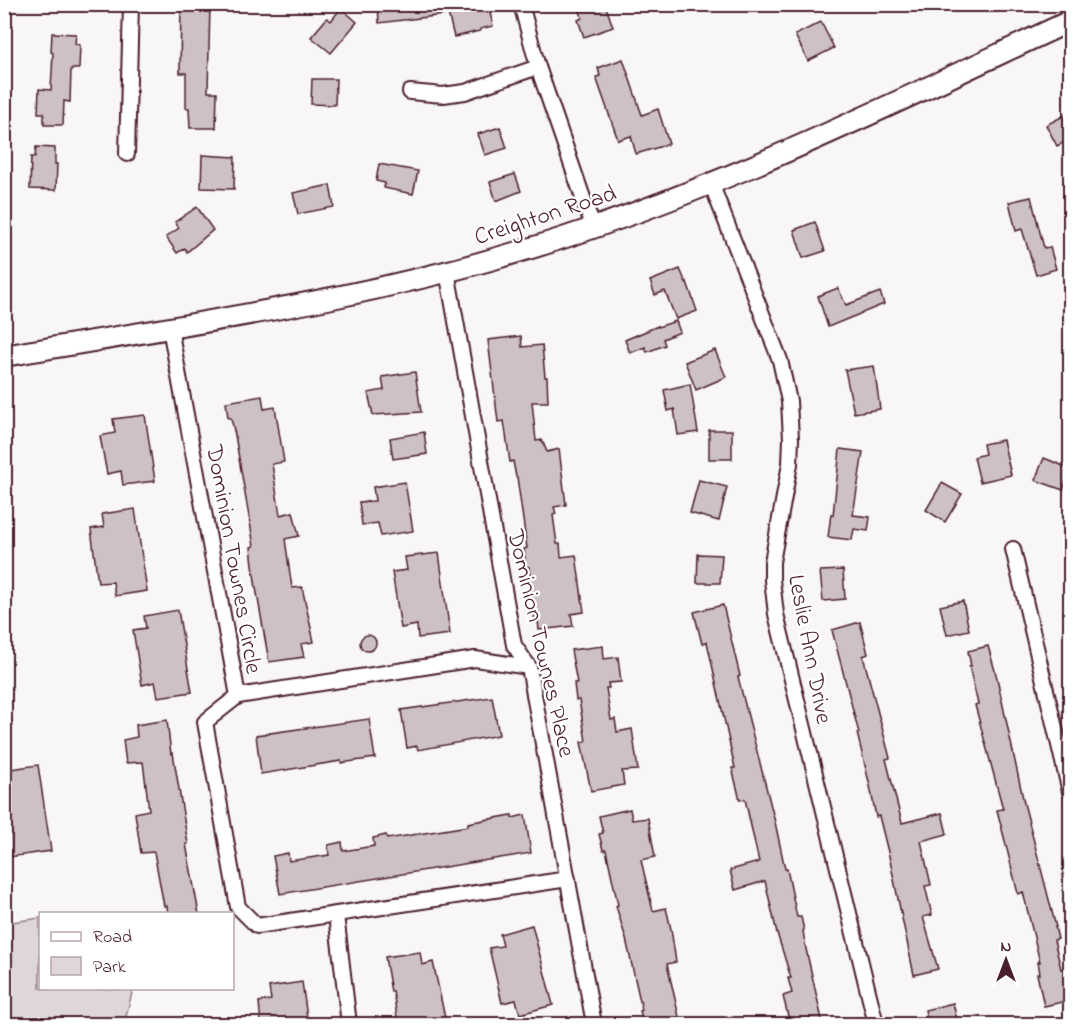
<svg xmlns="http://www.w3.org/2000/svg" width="1075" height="1029" font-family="'Indie Flower',sans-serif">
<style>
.green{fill:#ded6d9;stroke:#947a82;stroke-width:1.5}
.building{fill:#cdc1c4;stroke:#4a1f2b;stroke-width:1.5}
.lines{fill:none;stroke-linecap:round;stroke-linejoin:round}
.minor-casing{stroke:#4a1f2b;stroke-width:18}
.secondary-casing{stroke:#4a1f2b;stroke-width:24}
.minor{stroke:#fff;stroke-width:14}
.secondary{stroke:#fff;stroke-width:20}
.labels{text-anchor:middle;stroke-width:4.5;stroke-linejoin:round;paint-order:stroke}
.street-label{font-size:24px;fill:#4a1f2b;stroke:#fff}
</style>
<rect width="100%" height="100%" fill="#f8f6f7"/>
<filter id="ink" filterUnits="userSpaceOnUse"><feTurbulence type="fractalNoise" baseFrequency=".0167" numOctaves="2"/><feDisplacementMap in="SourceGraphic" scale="12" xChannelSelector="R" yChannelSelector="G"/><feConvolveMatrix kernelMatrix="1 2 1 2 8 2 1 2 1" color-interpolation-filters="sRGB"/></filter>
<g filter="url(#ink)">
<path class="green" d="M40,918V988L133,989L124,1024H5V923Z"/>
<g class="building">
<path d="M181,4H210L208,92H217L216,128H190L189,108H186V73H180Z"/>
<path d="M378,4H443L444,15L379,23Z"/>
<path d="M578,4H605L613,27L584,37L578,20L582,18Z"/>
<path d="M474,7L475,11L489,8L493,26L480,29V31L454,37L448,13Z"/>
<path d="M341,8L357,22L331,53L311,37L327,18L331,21Z"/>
<path d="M821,22L834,48L808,61L795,35Z"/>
<path d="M52,33L76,34L75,44L80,45L79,69H71L70,102L64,101L63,125H44V113H38L39,89L51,90L53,53L51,52Z"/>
<path d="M623,59L642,115L658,109L669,144L636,154L631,136L618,140L596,77L600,76L598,68Z"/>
<path d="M312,79H336L335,105L311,104Z"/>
<path d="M1071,112V139L1057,146L1046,125Z"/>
<path d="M500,127L507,148L485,155L478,134Z"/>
<path d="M36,147L55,148V164H57L56,190L30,189L31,157H35Z"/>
<path d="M202,155L235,157L234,189L201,188Z"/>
<path d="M379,164L418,171L413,194L384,188L385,183L376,181Z"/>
<path d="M515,174L521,191L496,201L490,182Z"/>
<path d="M330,185L334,207L298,214L293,193Z"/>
<path d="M1031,197L1044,248L1050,247L1056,269L1036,275L1022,229L1016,231L1009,202Z"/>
<path d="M197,207L213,230L187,252L185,248L177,253L166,237L179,228L175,222Z"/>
<path d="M815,222L825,251L803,258L794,230Z"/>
<path d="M680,269L686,283L687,282L697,311L676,319L665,291L655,295L650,281Z"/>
<path d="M838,288L846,305L880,292L884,304L828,327L818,296Z"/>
<path d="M676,321L680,332L663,339L665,345L647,352L645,347L630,353L625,340L658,326V327Z"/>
<path d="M521,336L522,347L542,345L545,377H547L548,402H532L536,441L542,440L547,452L559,449L566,505L554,507L556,514L553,515L557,544H560L561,557L576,555L584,612L571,614L573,626L539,630L538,621L535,622L529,567H526L524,549L527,548L517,477H516L513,461L510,462L504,421L498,422L488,340Z"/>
<path d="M715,350L726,377L696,390L685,362Z"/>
<path d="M874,366L880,409L854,413L845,370Z"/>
<path d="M415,372L421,412L373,415L368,393L384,390L382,377Z"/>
<path d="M690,384L698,432L678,435L674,409L668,411L664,390Z"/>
<path d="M262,396L264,409L275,407L284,462L272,464L280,515L293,512L299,536L285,539L292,588L302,587L314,642L301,644L304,657L269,662L255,582L251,547L254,546L235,435L231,418H228L226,402Z"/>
<path d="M145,415L155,481L123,485L121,471L107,474L100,436L115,433L113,419Z"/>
<rect x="709" y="430" width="23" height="29"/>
<path d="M424,432L427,454L393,459L390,438Z"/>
<path d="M1003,440L1011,475L980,482L974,457L985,454L983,444Z"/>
<path d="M840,449L863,452L853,515L870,517L868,531L854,529L852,540L828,537L831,514L833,515Z"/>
<path d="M1044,458L1071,469L1063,490L1035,480Z"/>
<path d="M699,480L727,487L719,521L690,513Z"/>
<path d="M405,482L413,531L381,536L378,523L362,525L359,502L375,501L373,487Z"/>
<path d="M942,483L962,494L945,522L926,510Z"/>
<path d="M135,509L147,591L115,596L113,582L98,583L91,529L104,527L102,514Z"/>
<path d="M439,553L450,634L418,638L417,625L401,628L392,572L407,570L405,557Z"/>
<path d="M698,554L722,555L720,583H697Z"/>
<path d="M843,570L845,599L823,601L820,571Z"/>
<path d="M963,601L969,630L947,635L940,606Z"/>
<path d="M723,605L740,676L738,677L775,822L785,869H787L797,917H801L804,930L803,931L806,949L823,1024H790L783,996L792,993L788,978H791L777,933L765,881L735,890L730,870L759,862L745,799L740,800L732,768H735L707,642L702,644L694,612Z"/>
<path d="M178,610L192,692L158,697L155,682L142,685L133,630L146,628L144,616Z"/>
<path d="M860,622L868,654L863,656L890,758L886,759L902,823L942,813L947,834L921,841L931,885L925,886L932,915L923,917L938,969L914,975L889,856L879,816L876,817L870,786L857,733H859L832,630Z"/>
<circle cx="368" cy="643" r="8"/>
<path d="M603,646L604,659L618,657L621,682L608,683L609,688H606L611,720L615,719L617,732L632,729L638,770L622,771L624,785L591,791L581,742L586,741L579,700H576L574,683H577L571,650Z"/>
<path d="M988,646L997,678L1024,803L1056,927H1055L1058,939L1054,940L1061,969L1065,968L1071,991V1000L1044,1006L1037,974H1040L1038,962H1040L1023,892L1018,894L1005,841L997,810L1003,809L975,705L978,704L969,666H971L968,651Z"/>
<path d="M492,697L499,735L418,750L417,746L407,748L401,710Z"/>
<path d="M369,719L375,758L341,763V761L261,774L256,735Z"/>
<path d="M167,720L171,754L173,753L188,844H186L199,914H168L167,906H164L154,852L141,853L135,813L149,810L143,762L126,763L123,740L137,737L136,725Z"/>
<path d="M38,765L51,851L9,857L8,852L4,853V770Z"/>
<path d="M630,809L632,820L648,818L655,857L641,860L653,911L666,908L671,929L676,962L667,964L680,1021L678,1022L679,1024H644L640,1011L642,1010L626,939L616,906L618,905L606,850H603L599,834L603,833L599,816Z"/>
<path d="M512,815V818L525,815L531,853L280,894L273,856L288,853L289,861L329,855L328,845L342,842L343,851L374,846L373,838L386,835L387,839L468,826V823Z"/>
<path d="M532,925L553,1005L520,1014L516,1000L502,1003L489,948L503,946L500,934Z"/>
<path d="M420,952L422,965L433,962L445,1018L431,1021L432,1024H398L393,991L391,992L385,957Z"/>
<path d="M302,982L308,1024H261L259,1002L271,1000L269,987Z"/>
<path d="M953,1003L958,1024H928L925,1010Z"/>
</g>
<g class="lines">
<defs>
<g id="minor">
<path d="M521,4L538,67L593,227"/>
<path d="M410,92L443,95L465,92L538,67"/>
<path d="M127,154L131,4"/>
<path d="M711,183L780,360L789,401L791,439L790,464L772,562V580L776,614L876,1024"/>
<path d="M447,271L514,645L529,667L594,1024"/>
<path d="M170,328L238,696L205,722L238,907L257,926L568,879"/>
<path d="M1013,549L1070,792"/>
<path d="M238,696L475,659L529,667"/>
<path d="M336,915L349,1024"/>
</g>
<path id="secondary" d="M4,356C197,323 392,296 578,233C747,176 909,96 1070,21"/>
</defs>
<use href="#minor" class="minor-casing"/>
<use href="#secondary" class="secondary-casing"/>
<use href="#minor" class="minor"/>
<use href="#secondary" class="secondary"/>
</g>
</g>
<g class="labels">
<g class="street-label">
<text transform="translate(545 214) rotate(-18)" y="8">Creighton Road</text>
<text transform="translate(235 559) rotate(80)" y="8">Dominion Townes Circle</text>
<text transform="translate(542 643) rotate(77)" y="8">Dominion Townes Place</text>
<text transform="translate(811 649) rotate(79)" y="8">Leslie Ann Drive</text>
</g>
</g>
<rect width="1075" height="1029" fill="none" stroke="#fff" stroke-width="24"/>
<rect x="12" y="12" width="1051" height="1005" fill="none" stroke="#4a1f2b" stroke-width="2" filter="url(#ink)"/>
<rect x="39" y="912" width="195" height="78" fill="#ffffff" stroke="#b7a5aa" stroke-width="1.5"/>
<rect x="51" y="932" width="30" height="9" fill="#ffffff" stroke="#b7a5aa" stroke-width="1.5"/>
<text x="93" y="942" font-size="18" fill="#4a1f2b">Road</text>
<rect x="51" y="957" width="30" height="18" fill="#ded6d9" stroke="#b7a5aa" stroke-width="1.5"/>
<text x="93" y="972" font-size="18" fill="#4a1f2b">Park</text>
<g transform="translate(1006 960)" stroke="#ffffff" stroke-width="4.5" paint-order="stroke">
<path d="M0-4.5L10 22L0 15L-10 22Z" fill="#4a1f2b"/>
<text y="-9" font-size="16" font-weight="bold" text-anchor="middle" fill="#4a1f2b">N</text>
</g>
</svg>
